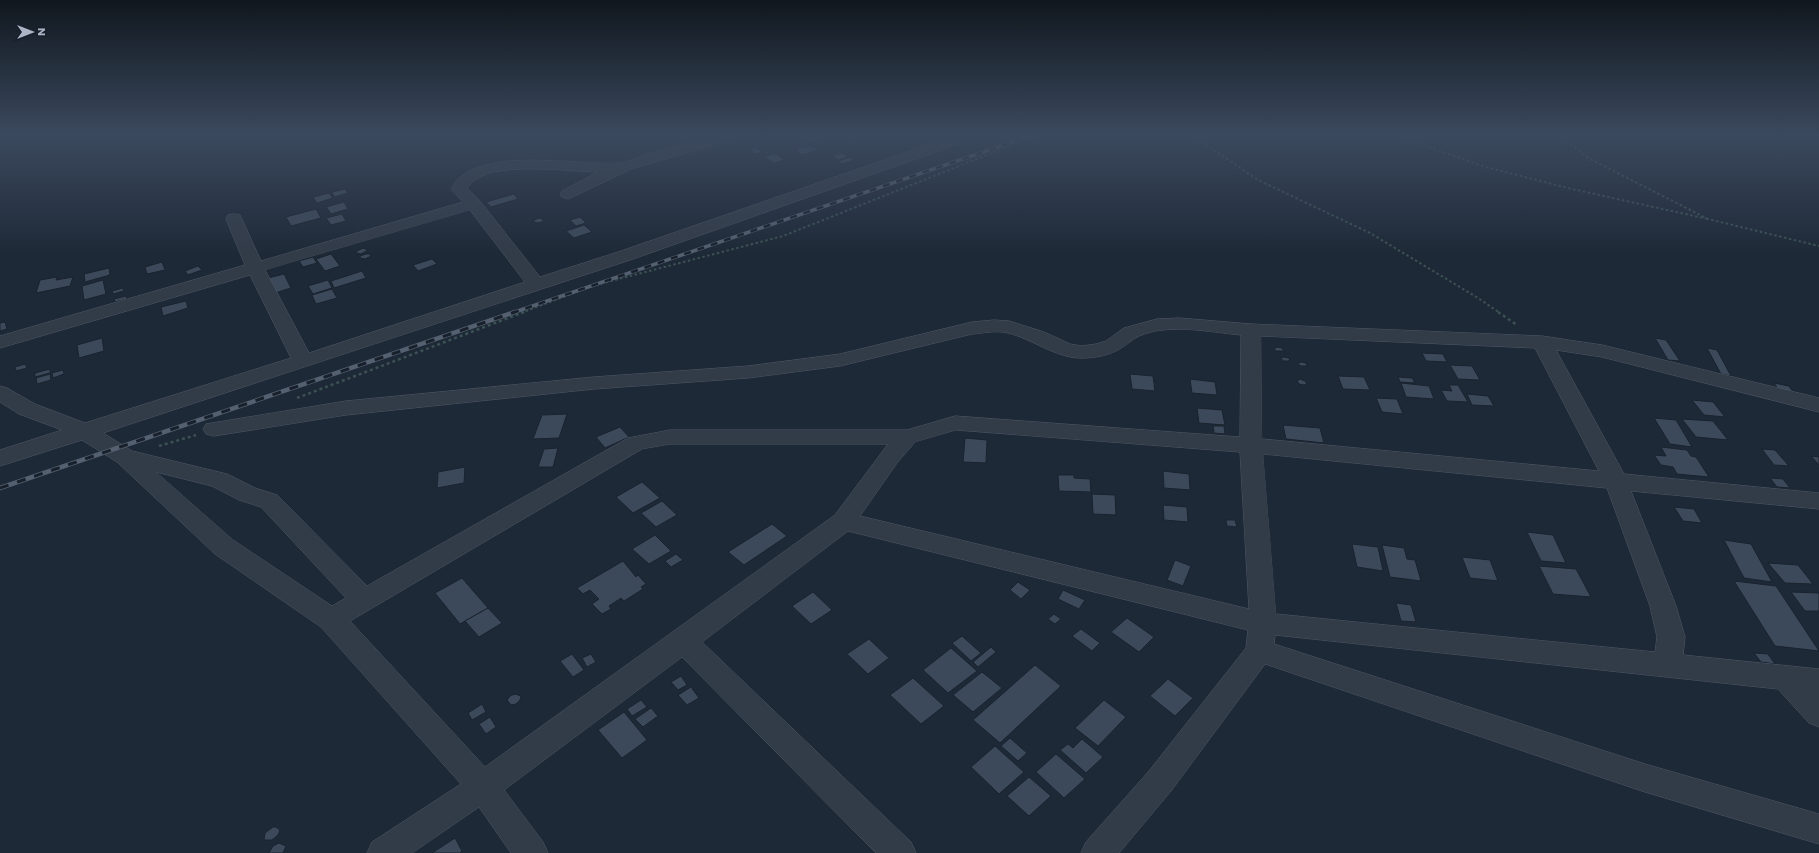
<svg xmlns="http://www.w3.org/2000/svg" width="1819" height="853" font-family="Poppins,sans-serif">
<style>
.building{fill:#3c495a;stroke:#1a222e}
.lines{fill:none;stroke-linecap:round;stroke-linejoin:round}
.minor-casing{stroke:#505866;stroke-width:1}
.path-far1{stroke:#3b5153;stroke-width:2;stroke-dasharray:2.5 2.5;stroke-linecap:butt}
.path{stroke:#3b5153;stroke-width:2.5;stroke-dasharray:3 3;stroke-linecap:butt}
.minor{fill:#323b48;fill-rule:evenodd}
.rail-far1-casing{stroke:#545f6f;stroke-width:3.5}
.rail-casing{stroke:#545f6f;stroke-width:4.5}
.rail-far1{stroke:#18202c;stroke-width:2.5;stroke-dasharray:7;stroke-linecap:butt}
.rail{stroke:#18202c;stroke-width:3;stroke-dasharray:9;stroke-linecap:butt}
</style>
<rect width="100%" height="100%" fill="#1e2937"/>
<g class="building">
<path d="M817,136L825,139L810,144L804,140Z"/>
<path d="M844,136H863L851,140Z"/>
<path d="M811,145L818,150L802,155L794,149Z"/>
<path d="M755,147L763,152L756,154L748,149Z"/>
<path d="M775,153L785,160L774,163L764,157Z"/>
<path d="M842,153L848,157L838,160L832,156Z"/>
<path d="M850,157L854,160L842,164L838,161Z"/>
<path d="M345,189L348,193L334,197L332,192Z"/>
<path d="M329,193L333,198L317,203L313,197Z"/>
<path d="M514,194L518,199L491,207L486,202Z"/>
<path d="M344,202L348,209L331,214L326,207Z"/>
<path d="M316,209L321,218L291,226L286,217Z"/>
<path d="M342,214L346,221L331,225L326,218Z"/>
<path d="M580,217L586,223L576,226L570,220Z"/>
<path d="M539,218L545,220L539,223L534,222V220Z"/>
<path d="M584,225L592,232L574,238L566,231Z"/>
<path d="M363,248L368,250L361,254L356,253L357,251Z"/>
<path d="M331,254L340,266L325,271L316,259Z"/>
<path d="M366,254H370L371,256L365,259L360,258V256Z"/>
<path d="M313,257L317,263L303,267L299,261Z"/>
<path d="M432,259L437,264L418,271L413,265Z"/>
<path d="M162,262L165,270L147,274L145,267Z"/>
<path d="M198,266L202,270L188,275L185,271Z"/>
<path d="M109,268L110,275L85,282L84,274Z"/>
<path d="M362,271L366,278L334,288L331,281Z"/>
<path d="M284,274L291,288L275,293L268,278Z"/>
<path d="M57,277L56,280L73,277L70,286L36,293L40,280Z"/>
<path d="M103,280L106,294L84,300L82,286Z"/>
<path d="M328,280L332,288L313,294L308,286Z"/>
<path d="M123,288L124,291L113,294L112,291Z"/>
<path d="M332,289L337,298L316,304L312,295Z"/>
<path d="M126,296L127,299L115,302L114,299Z"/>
<path d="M186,301L188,308L163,316L161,307Z"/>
<path d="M5,322L7,329L0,331V323Z"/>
<path d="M102,338L104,351L79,358L77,345Z"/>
<path d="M1655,338L1666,340L1680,361L1668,360Z"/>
<path d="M1277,347L1282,348L1284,351H1276L1274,349Z"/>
<path d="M1707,348L1717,350L1731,376L1721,374Z"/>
<path d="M1422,353L1443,354L1447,362L1426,361Z"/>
<path d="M1283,357L1289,358L1290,361H1283L1281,358Z"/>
<path d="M1301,362L1306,363L1307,366H1300L1298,363Z"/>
<path d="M25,364L27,368L16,371L15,367Z"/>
<path d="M1450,365L1472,366L1480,380L1458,379Z"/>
<path d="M50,369V373L35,377V373Z"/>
<path d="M63,370L64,374L53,378L52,373Z"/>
<path d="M50,374L51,380L37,384L36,378Z"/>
<path d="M1130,374L1153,376L1155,391L1132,389Z"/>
<path d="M1338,376L1364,377L1370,390L1343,389Z"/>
<path d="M1398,377L1412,378L1415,383L1400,382Z"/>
<path d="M1190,379L1215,382L1217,395L1192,393Z"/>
<path d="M1300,379L1305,381L1307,384L1304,385L1299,384L1297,381Z"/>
<path d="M1401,383L1429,386L1434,399L1406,397Z"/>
<path d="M1774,383L1789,386L1793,392L1778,389Z"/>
<path d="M1449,385H1458L1468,402L1447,401L1441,390L1452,391Z"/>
<path d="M1467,394L1488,396L1494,406L1472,405Z"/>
<path d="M1376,398L1397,399L1403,414L1382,412Z"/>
<path d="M1692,400L1713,402L1725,417L1704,415Z"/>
<path d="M1197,408L1222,410L1225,425L1199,423Z"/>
<path d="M567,414L559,438L533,439L542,415Z"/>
<path d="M1654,418L1676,420L1692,447L1670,444Z"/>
<path d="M1682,419L1713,421L1728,440L1696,437Z"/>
<path d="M1283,425L1320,428L1324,443L1286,439Z"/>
<path d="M1213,426H1224L1225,434L1214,433Z"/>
<path d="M620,427L629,437L605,448L596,437Z"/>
<path d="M965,438L987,440L986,463L963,462Z"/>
<path d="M1661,447L1687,450L1691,456L1696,457L1709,477L1677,474L1673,467L1661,465L1654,455L1666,456Z"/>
<path d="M558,448L553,467H538L544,449Z"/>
<path d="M1762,449L1775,450L1789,466L1774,465Z"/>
<path d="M1811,456L1819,457V465Z"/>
<path d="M465,467L464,483L437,488L438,472Z"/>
<path d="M1163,471L1189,474L1190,490L1164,488Z"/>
<path d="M1058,475H1074V478L1090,479L1091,492L1059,491Z"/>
<path d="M1770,478L1783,479L1790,488L1777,487Z"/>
<path d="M642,482L660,498L633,513L616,497Z"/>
<path d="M1092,494L1115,495L1116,515L1093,514Z"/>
<path d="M662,501L677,515L656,527L641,513Z"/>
<path d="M1163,505L1187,507L1188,522L1164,520Z"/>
<path d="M1674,507L1694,509L1702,523L1683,521Z"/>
<path d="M1226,520H1235L1237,527L1227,526Z"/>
<path d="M772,524L787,536L744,565L728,552Z"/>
<path d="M1527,532L1553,535L1566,563L1541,561Z"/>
<path d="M655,535L671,551L649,564L632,549Z"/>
<path d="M1724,540L1751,544L1772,582L1744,578Z"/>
<path d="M1352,544L1378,547L1383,571L1357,567Z"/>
<path d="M1382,545L1404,548L1407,559L1415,560L1421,581L1390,577Z"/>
<path d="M676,554L683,560L671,567L665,561Z"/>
<path d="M1462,557L1490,560L1498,581L1470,578Z"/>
<path d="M1175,560L1191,566L1183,586L1167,580Z"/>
<path d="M623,561L636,577L638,575L646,584L641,587L643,589L624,601L621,598L609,606L611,609L602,614L592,604L599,599L590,590L583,594L577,588Z"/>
<path d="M1768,563L1798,565L1813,584L1785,583Z"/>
<path d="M1539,566L1576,569L1591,597L1553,594Z"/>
<path d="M462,578L488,608L460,624L435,593Z"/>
<path d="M1734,581L1776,586L1819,651L1775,646Z"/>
<path d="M1018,582L1030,590L1021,599L1010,590Z"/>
<path d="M1063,590L1085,600L1079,609L1058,599Z"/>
<path d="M813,592L832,610L811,624L792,606Z"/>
<path d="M1791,592L1819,593V611H1805Z"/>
<path d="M1396,603L1411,605L1416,622L1401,621Z"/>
<path d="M488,608L502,623L479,637L465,621Z"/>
<path d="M1054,614L1061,619L1055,624L1048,619Z"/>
<path d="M1127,618L1154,637L1139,652L1111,632Z"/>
<path d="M1081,629L1100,643L1092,651L1072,636Z"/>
<path d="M962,636L981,653L971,661L952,643Z"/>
<path d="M869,639L889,658L868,674L847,654Z"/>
<path d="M991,647L996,652L978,667L973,662Z"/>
<path d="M951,648L977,671L948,693L923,670Z"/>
<path d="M1754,653L1768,654L1775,664L1761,662Z"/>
<path d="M572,654L584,670L573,677L560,661Z"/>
<path d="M591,654L596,662L587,667L582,658Z"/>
<path d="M1035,665L1061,686L1000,743L973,720Z"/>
<path d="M982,672L1002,688L973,712L953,695Z"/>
<path d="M681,676L687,685L678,690L671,682Z"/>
<path d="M913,678L944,706L921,724L890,695Z"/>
<path d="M1168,679L1193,698L1175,716L1150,696Z"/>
<path d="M691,687L699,698L687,705L678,695Z"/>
<path d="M515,694L521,696L520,700L516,704L511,705L507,700L510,696Z"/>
<path d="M641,700L647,707L632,716L627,709Z"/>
<path d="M1104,700L1126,717L1098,746L1075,728Z"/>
<path d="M482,704L486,712L472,720L468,713Z"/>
<path d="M651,708L658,716L643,727L635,719Z"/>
<path d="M624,712L647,740L622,758L598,730Z"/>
<path d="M490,717L496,727L486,734L479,724Z"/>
<path d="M1010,738L1027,753L1018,761L1001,746Z"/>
<path d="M1082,739L1103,757L1086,773L1060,750L1068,744L1073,748Z"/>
<path d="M995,746L1024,772L999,794L971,767Z"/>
<path d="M1056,754L1085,779L1064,798L1036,772Z"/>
<path d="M1029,777L1051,796L1029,816L1007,796Z"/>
<path d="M273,827H276L280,830L278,835L272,840H264L265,833Z"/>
<path d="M455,838L462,851L460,853H432Z"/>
<path d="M279,843L286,846L283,853H269L273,846Z"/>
</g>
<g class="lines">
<defs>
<path id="minor" d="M714,136H736L734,139L631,169L568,199L562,197L560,194L562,191L598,172C566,171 531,166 499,171C489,172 472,179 467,188L480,201L540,277L621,251L948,138L953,137L958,138L960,141L958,144L633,259L103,433L132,451L227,474L255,488L277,495L367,586L628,438L670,430H907L955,416L1240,437L1241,335C1209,332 1169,323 1139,336C1132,339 1127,345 1121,348C1111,355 1095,358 1083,358C1057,359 1033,339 1008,333C997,330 984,333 972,334L840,366L748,378L594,389L346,415L214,436L206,434L203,429L206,424L346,401L594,377L748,366L840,354L972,322L994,320L1009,321L1044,332L1070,344L1082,346L1096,344L1106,341L1124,328L1157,319L1179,318L1251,324L1542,336L1602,345L1819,398V412L1602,357L1556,350L1624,474L1819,493V509L1631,491L1676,606L1685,637L1683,655L1819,669V727L1809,723L1778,689L1275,635L1274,644L1645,764L1819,814V844L1645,792L1265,664L1171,791L1119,853H1081L1086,842L1149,771L1246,648L1248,630L848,531L702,642L911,842L916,853H876L682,657L504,790L543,842L548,853H511L479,807L412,853H367L372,842L461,784L321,627L215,554L117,462L82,440L0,466V450L62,430L19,414L0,402V386L7,388L35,404L85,423L291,358L250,275L0,348V336L245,265L226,219L228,215L234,214L240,215L261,261L463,202L451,189C474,144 575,166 618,163C627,163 638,157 647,154C669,148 692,142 714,136ZM470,210L525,282L309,353L265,270ZM1261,336L1535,348L1599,471L1262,439ZM956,430L1240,452L1249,609L860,516L897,463L915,442ZM670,444H888L835,515L485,767L350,621L642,449ZM1263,454L1607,488L1650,606L1657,637L1655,652L1276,614ZM156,472L212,486L239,500L261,507L346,598L332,606L233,540Z"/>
</defs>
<use href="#minor" class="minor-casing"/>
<g class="path-far1">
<path d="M1193,136L1258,180L1370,233L1478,298L1500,313"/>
<path d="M1396,136L1486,167L1572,189L1708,219"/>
<path d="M1558,136L1590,159L1708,219L1819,246"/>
<path d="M521,313L592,286L783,236L1017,143L1042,136"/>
</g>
<g class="path">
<path d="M1498,312L1517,325"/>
<path d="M297,398L524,312"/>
<path d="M159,446L196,435"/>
</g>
<use href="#minor" class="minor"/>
<defs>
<path id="rail-far1" d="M512,313L1030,136"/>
<path id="rail" d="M0,488L515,312"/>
</defs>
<use href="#rail-far1" class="rail-far1-casing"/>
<use href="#rail" class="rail-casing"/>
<use href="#rail-far1" class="rail-far1"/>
<use href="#rail" class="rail"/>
</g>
<linearGradient id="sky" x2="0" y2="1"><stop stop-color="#10171e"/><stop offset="0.53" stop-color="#3b495e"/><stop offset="1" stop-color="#3b495e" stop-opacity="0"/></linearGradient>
<rect width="1819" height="255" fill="url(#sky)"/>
<g transform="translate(32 32) rotate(90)" stroke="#18202c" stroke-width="3" paint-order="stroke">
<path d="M0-3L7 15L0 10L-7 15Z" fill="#acb5c5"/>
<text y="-6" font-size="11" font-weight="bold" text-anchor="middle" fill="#acb5c5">N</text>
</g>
</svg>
